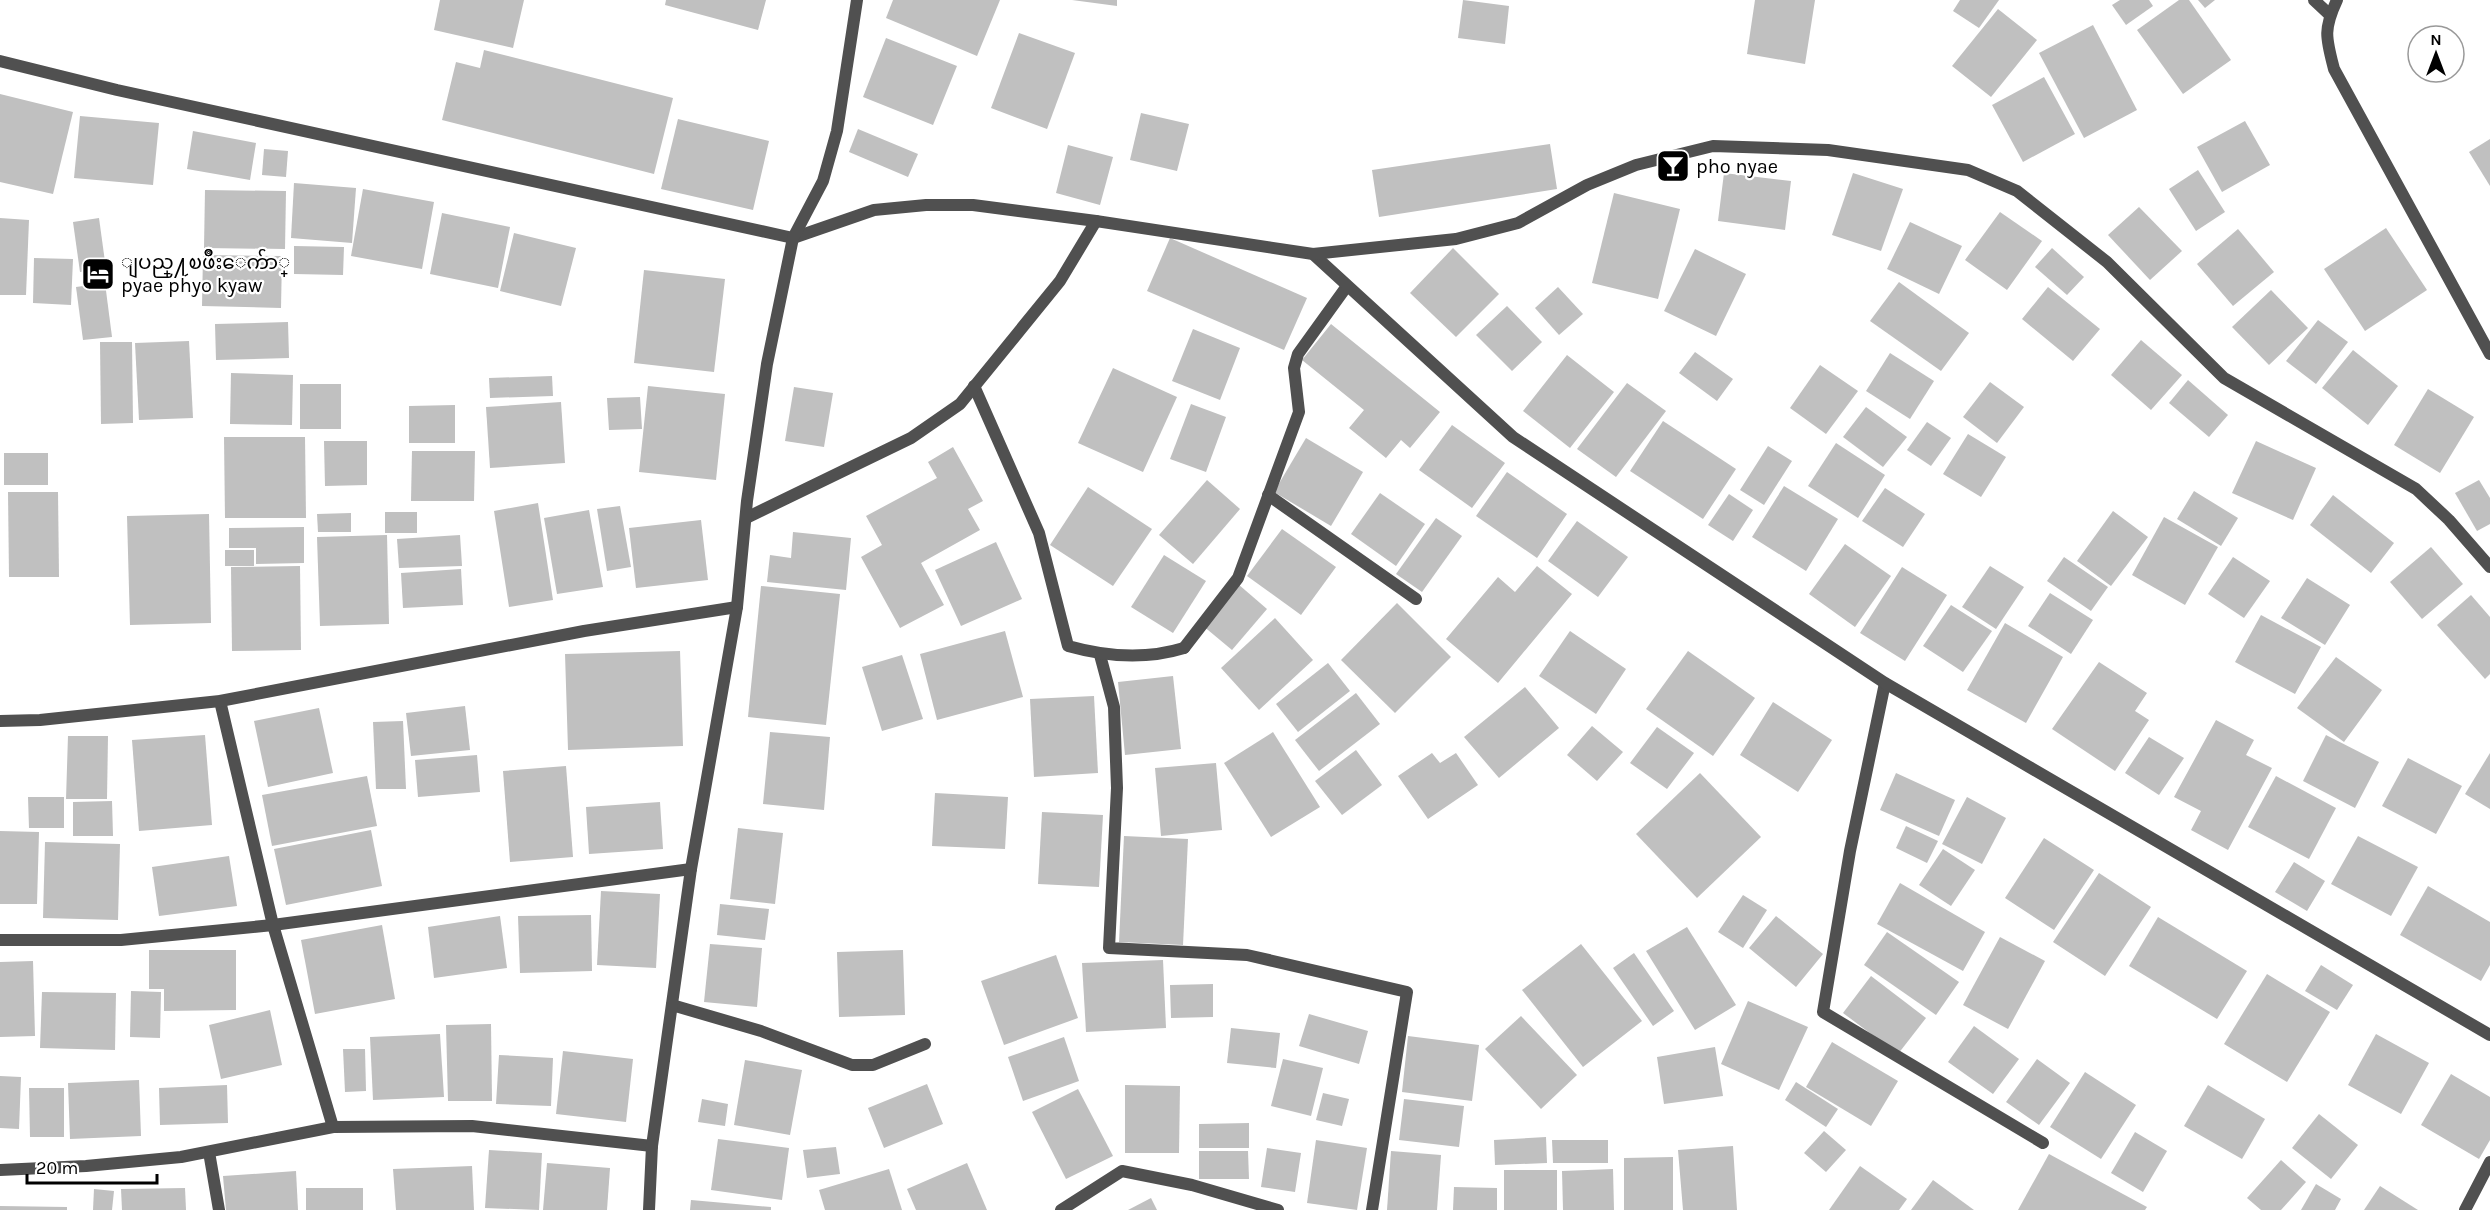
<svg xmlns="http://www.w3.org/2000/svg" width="2490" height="1210" font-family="Karla,'Noto Sans Myanmar',sans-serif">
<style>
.building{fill:#c0c0c0}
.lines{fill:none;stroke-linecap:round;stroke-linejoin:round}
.lane{stroke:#505050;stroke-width:12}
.street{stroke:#505050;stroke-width:12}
.labels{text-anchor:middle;stroke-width:4.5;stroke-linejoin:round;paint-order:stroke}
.poi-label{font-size:20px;fill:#000;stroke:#fff;text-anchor:start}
</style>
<rect width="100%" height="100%" fill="#fff"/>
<g class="building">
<path d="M440,0H524L513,48L434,30Z"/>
<path d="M666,0H766L758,30L665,5Z"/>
<path d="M893,0H1000L977,56L886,18Z"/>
<path d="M1072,0H1117V6Z"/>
<path d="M1463,0L1509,6L1505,44L1458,38Z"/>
<path d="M1755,0H1815L1805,64L1747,54Z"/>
<path d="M1960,0H1999L1979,28L1953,11Z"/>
<path d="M2120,0H2149L2153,6L2126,25L2112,5Z"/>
<path d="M2179,0H2189L2231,60L2183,94L2137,30Z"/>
<path d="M2198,0H2215L2205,8Z"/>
<path d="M1998,9L2037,40L1991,97L1952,66Z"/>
<path d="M2093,25L2137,110L2084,138L2039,53Z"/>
<path d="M1019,33L1075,53L1047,129L991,108Z"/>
<path d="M886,38L957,66L933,125L863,97Z"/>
<path d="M484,50L673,98L654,174L442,120L456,62L480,68Z"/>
<path d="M2044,77L2075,134L2023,162L1992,105Z"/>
<path d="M0,94L73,112L53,194L0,182Z"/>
<path d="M1141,113L1189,124L1177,171L1130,160Z"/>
<path d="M80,116L159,123L153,185L74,178Z"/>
<path d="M678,119L769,141L753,210L661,189Z"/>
<path d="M2245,121L2270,165L2222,192L2197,147Z"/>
<path d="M858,129L918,154L908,177L849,152Z"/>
<path d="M193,131L256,143L250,180L187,169Z"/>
<path d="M2490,139V186L2469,152Z"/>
<path d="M1550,144L1557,189L1379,217L1372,170Z"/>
<path d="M1068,145L1113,157L1100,205L1056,193Z"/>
<path d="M264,149L288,151L286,177L262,175Z"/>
<path d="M2198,170L2225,212L2196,231L2169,189Z"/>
<path d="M1724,173L1791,181L1785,230L1718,221Z"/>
<path d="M1853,173L1903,189L1881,251L1832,235Z"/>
<path d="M294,183L356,188L352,243L291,238Z"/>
<path d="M363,189L434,202L422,269L351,256Z"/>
<path d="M205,190L286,191L285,249L204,248Z"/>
<path d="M1614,193L1680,209L1658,299L1592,283Z"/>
<path d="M2139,207L2182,251L2150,280L2108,235Z"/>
<path d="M2000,212L2042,241L2007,290L1965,260Z"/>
<path d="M442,213L510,227L498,288L430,274Z"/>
<path d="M0,218L29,220L26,295H0Z"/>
<path d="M99,218L106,269L80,272L73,222Z"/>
<path d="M1910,222L1962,246L1939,294L1887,269Z"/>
<path d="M2386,228L2427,290L2365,331L2324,269Z"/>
<path d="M2238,229L2274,272L2233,306L2197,264Z"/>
<path d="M514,233L576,248L561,306L500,291Z"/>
<path d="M1170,238L1307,298L1284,350L1147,291Z"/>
<path d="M294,246L344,247L343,275L294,274Z"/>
<path d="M1453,248L1499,294L1456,337L1410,293Z"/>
<path d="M2052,248L2084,277L2067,295L2035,267Z"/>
<path d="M1695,249L1746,274L1716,336L1664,311Z"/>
<path d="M203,255L282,256L281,308L202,306Z"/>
<path d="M34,258L73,259L71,305L33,303Z"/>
<path d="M644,270L725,279L714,372L634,363Z"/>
<path d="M1899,282L1969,333L1941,371L1870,321Z"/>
<path d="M105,283L112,337L83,340L76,287Z"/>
<path d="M1558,287L1583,314L1559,335L1535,308Z"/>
<path d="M2048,287L2100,329L2073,361L2022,319Z"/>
<path d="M2271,290L2308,328L2269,365L2232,327Z"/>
<path d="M1507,306L1542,342L1512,371L1476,335Z"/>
<path d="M2318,320L2348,342L2316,384L2286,361Z"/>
<path d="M288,322L289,358L216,360L215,324Z"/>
<path d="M1331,324L1440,412L1410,448L1401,440L1386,458L1349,428L1364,410L1302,360Z"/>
<path d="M1193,329L1240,348L1220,400L1172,381Z"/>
<path d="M2141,340L2182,375L2151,410L2111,375Z"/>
<path d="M189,341L193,418L139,420L135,343Z"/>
<path d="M100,342H132L133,423L101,424Z"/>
<path d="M2353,350L2398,386L2368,425L2322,388Z"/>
<path d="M1695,352L1733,379L1717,401L1679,373Z"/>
<path d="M1890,353L1934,381L1910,419L1866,391Z"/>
<path d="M1567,355L1614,392L1570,448L1523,411Z"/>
<path d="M1820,365L1858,391L1826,434L1790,408Z"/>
<path d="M1113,368L1177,397L1143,472L1078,443Z"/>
<path d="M231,373L293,375L292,425L230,424Z"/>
<path d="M552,376L553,396L490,398L489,378Z"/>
<path d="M2188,380L2228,415L2209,437L2169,403Z"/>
<path d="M1990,382L2024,407L1997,443L1963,417Z"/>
<path d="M1627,383L1666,411L1616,477L1577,449Z"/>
<rect x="300" y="384" width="41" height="45"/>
<path d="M648,386L725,394L716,480L639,472Z"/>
<path d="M794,387L833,393L824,447L785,441Z"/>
<path d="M2428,389L2474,417L2440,473L2394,445Z"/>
<path d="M640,397L642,429L609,430L607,398Z"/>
<path d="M561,402L565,463L490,468L486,407Z"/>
<path d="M1191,404L1226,417L1206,472L1170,459Z"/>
<path d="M455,405V443H409V406Z"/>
<path d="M1866,407L1907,437L1883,467L1843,437Z"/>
<path d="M1663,421L1736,469L1703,519L1630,471Z"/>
<path d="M1927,422L1951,438L1931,466L1907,450Z"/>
<path d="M1452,425L1505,463L1472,508L1419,470Z"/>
<path d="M1968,434L2006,457L1981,497L1943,474Z"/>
<path d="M224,437H305L306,518H225Z"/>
<path d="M1306,438L1363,472L1331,526L1274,492Z"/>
<path d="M324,441H367V485L325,486Z"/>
<path d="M2256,441L2316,468L2293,520L2232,493Z"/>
<path d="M1836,443L1885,475L1858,518L1808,486Z"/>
<path d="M1768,446L1792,461L1764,505L1740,490Z"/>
<path d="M953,447L983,501L968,509L980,530L921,563L944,605L900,628L861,557L882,545L866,516L937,478L928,462Z"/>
<path d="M412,451H475L474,501H411Z"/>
<rect x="4" y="453" width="44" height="32"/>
<path d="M1507,472L1567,514L1537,558L1476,516Z"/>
<path d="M1207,480L1240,509L1193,564L1159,535Z"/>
<path d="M2479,480L2490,498V524L2477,531L2455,493Z"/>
<path d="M1784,486L1838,519L1806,571L1752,537Z"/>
<path d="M1088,487L1152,529L1113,586L1050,545Z"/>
<path d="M1885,488L1925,514L1903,547L1862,521Z"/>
<path d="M2194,491L2238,518L2221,546L2177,519Z"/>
<path d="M8,492H58L59,577H9Z"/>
<path d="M1380,493L1425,524L1396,566L1351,534Z"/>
<path d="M1729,494L1753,510L1733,541L1708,525Z"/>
<path d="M2333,495L2394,543L2371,573L2310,525Z"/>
<path d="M538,503L553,600L509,607L494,511Z"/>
<path d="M620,506L631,567L607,571L597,509Z"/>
<path d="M589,510L603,587L557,594L544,518Z"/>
<path d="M2113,511L2148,537L2111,586L2077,561Z"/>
<rect x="385" y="512" width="32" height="21"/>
<path d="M351,513V532H318L317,514Z"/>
<path d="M209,514L211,623L130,625L127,516Z"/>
<path d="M2164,517L2218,547L2185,605L2132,575Z"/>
<path d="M1436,518L1462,536L1422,592L1396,574Z"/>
<path d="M701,520L708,580L636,588L629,528Z"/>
<path d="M1577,521L1628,557L1598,597L1548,561Z"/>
<path d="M304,527V563L256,564V548H229V528Z"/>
<path d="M1282,529L1336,567L1301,615L1247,576Z"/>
<path d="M793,532L851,538L846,590L767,582L770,555L791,558Z"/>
<path d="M387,535L389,624L320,626L317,537Z"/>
<path d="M460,535L462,566L399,568L397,539Z"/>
<path d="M996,542L1022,599L961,626L935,570Z"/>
<path d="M1845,544L1891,576L1855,627L1809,594Z"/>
<path d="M2431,547L2463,584L2422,619L2390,582Z"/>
<rect x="225" y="550" width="29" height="16"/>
<path d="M1164,555L1206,581L1173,633L1131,607Z"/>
<path d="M2064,557L2108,587L2091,611L2047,581Z"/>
<path d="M2233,557L2270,581L2244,618L2208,594Z"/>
<path d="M300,566L301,650L232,651L231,567Z"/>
<path d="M1537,566L1572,594L1498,683L1446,639L1498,577L1515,592Z"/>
<path d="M1990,566L2024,587L1996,629L1962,607Z"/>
<path d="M1902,567L1947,595L1905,661L1860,633Z"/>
<path d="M461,569L463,605L403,608L401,573Z"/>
<path d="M2307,578L2350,605L2325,645L2281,618Z"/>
<path d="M1238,584L1267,609L1232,650L1202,625Z"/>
<path d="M761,586L840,594L826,725L748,717Z"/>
<path d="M2050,593L2093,620L2071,654L2028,626Z"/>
<path d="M2471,595L2490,617V674L2485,679L2437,625Z"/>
<path d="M1397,603L1451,657L1395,713L1341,660Z"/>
<path d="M1951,605L1992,631L1963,672L1923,646Z"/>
<path d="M2261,615L2321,647L2295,694L2235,662Z"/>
<path d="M1275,618L1313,660L1259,710L1221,668Z"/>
<path d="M2005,623L2063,657L2026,723L1967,690Z"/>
<path d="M1005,631L1023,697L937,720L920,654Z"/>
<path d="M1570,631L1626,669L1596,714L1539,676Z"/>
<path d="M680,651L683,746L568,750L565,654Z"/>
<path d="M1688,651L1755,698L1713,756L1646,709Z"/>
<path d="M902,655L923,719L882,731L862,667Z"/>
<path d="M2336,657L2382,690L2344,742L2297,708Z"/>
<path d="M2099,662L2147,693L2135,711L2149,720L2115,771L2052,729Z"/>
<path d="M1328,663L1350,691L1298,732L1276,704Z"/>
<path d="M1173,676L1181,749L1125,755L1118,682Z"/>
<path d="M1525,687L1559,728L1499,778L1464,737Z"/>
<path d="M1356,693L1380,724L1319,771L1295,740Z"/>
<path d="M1094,696L1098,773L1034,777L1030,699Z"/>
<path d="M1773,702L1832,740L1798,792L1740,755Z"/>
<path d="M465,706L470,750L411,756L406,713Z"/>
<path d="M319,708L333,773L268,787L254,721Z"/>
<path d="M2216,720L2254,740L2246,755L2272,768L2228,850L2191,830L2201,811L2174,797Z"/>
<path d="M403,721L406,789H376L373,722Z"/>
<path d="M1592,726L1623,752L1597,781L1567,755Z"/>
<path d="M1657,727L1694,753L1667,789L1630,763Z"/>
<path d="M770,732L830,737L824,810L763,804Z"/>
<path d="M1273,732L1320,807L1271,837L1224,763Z"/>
<path d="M205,735L212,825L139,831L132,740Z"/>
<path d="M2326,735L2379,762L2355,808L2303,781Z"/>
<path d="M68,736H108L107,799H66Z"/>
<path d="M2149,737L2184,758L2159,795L2125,773Z"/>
<path d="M1356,750L1382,785L1342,815L1315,781Z"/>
<path d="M1432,753L1440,763L1456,753L1478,785L1428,819L1398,776Z"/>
<path d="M2490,753V809L2465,794Z"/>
<path d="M477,755L480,792L418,797L415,760Z"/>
<path d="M2408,758L2462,786L2436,834L2382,806Z"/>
<path d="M1216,763L1222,830L1161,836L1155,768Z"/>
<path d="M566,766L573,857L510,862L503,771Z"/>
<path d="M1700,773L1761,837L1697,898L1636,834Z"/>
<path d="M1896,773L1955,800L1939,836L1880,810Z"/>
<path d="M367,776L377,826L272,846L262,795Z"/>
<path d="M2276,776L2336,808L2309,859L2248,827Z"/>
<path d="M935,793L1008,797L1005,849L932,846Z"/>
<path d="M28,797H64V828H29Z"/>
<path d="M1967,797L2006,818L1982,864L1942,844Z"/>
<path d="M112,801L113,836H73V802Z"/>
<path d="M660,802L663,849L589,854L586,807Z"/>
<path d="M1042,812L1103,815L1099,887L1038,884Z"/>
<path d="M1906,826L1938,841L1927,863L1896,848Z"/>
<path d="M738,828L783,833L775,904L730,899Z"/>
<path d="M371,830L382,886L286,905L274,849Z"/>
<path d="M0,831L39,832L37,904H0Z"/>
<path d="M1124,836L1188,839L1183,945L1119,942Z"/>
<path d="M2358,836L2418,867L2391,916L2331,884Z"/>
<path d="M2044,838L2094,870L2054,930L2005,898Z"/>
<path d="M45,842L120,844L118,920L43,918Z"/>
<path d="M1943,849L1975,870L1951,906L1919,885Z"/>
<path d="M229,856L237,906L159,916L152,867Z"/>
<path d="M2294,862L2325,881L2307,911L2275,892Z"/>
<path d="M2099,873L2151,907L2105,976L2053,942Z"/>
<path d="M1900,883L1985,932L1963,971L1877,924Z"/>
<path d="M2428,886L2490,922V965L2481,981L2400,935Z"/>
<path d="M601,891L660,894L656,968L597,965Z"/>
<path d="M1743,895L1767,910L1743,948L1718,932Z"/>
<path d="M720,904L769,909L765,940L717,935Z"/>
<path d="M591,915L592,971L520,973L518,916Z"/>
<path d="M500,916L507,968L434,978L428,927Z"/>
<path d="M1776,916L1823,954L1796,987L1749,948Z"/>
<path d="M2158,917L2247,971L2217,1019L2129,966Z"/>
<path d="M382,925L395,999L315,1014L301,940Z"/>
<path d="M1687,927L1736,1005L1695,1030L1646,951Z"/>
<path d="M1887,932L1959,982L1936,1015L1864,965Z"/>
<path d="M2000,937L2045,961L2008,1029L1963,1005Z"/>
<path d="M710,944L762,948L757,1007L704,1002Z"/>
<path d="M1581,944L1642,1021L1583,1067L1522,990Z"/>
<path d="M149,950H236V1010L164,1011V989H149Z"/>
<path d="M903,950L905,1015L839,1017L837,952Z"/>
<path d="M1634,953L1674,1011L1653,1026L1613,968Z"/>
<path d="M1056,955L1078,1018L1004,1045L981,981Z"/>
<path d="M1163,960L1166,1028L1086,1032L1082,963Z"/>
<path d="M33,961L35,1036L0,1037V962Z"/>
<path d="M2321,965L2353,985L2337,1010L2305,991Z"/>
<path d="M2267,974L2330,1012L2287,1082L2224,1044Z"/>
<path d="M1871,976L1926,1018L1898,1054L1843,1013Z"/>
<path d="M1213,984V1017L1171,1018L1170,985Z"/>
<path d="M131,991L161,992L160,1038L130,1037Z"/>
<path d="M42,992L116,993L115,1050L40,1048Z"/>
<path d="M1748,1001L1808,1027L1779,1090L1721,1064Z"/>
<path d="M270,1010L282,1065L221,1079L209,1025Z"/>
<path d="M1309,1014L1368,1031L1359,1064L1299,1046Z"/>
<path d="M1521,1016L1577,1075L1541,1109L1485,1049Z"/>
<path d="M491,1024L492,1101H448L446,1025Z"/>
<path d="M1974,1026L2019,1059L1993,1094L1948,1062Z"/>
<path d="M1231,1028L1280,1033L1276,1068L1227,1063Z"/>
<path d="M440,1034L444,1097L373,1100L370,1037Z"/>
<path d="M2376,1034L2429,1063L2401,1114L2348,1085Z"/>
<path d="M1408,1036L1479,1045L1472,1101L1402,1092Z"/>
<path d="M1064,1037L1079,1081L1023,1101L1008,1057Z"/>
<path d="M1832,1042L1898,1081L1871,1126L1806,1087Z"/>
<path d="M1715,1047L1723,1096L1664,1104L1657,1057Z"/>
<path d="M343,1049H365L366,1091L345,1092Z"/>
<path d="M563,1051L633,1059L626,1122L556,1114Z"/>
<path d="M499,1055L553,1058L551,1106L496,1104Z"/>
<path d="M1283,1059L1323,1068L1311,1116L1271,1106Z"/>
<path d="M2037,1059L2070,1083L2039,1125L2006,1102Z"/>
<path d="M745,1060L802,1070L790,1135L734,1125Z"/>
<path d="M2085,1072L2136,1105L2101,1159L2050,1127Z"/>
<path d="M2451,1074L2490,1097V1140L2479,1159L2421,1125Z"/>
<path d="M0,1076L21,1077L19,1129L0,1128Z"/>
<path d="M139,1080L141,1136L70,1139L68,1083Z"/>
<path d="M1796,1082L1838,1109L1826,1127L1785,1100Z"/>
<path d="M927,1084L943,1124L884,1148L868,1108Z"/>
<path d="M227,1085L228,1123L160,1125L159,1088Z"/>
<path d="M1125,1085L1180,1086L1179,1153H1125Z"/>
<path d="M2208,1085L2265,1119L2242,1159L2184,1126Z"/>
<path d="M29,1088H64V1137H30Z"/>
<path d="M1078,1089L1113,1156L1066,1179L1032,1112Z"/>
<path d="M1323,1093L1349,1099L1342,1126L1316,1120Z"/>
<path d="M702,1099L728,1104L725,1126L698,1122Z"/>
<path d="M1404,1099L1464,1106L1459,1147L1399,1140Z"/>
<path d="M2319,1114L2358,1145L2331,1179L2292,1148Z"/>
<path d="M1249,1123V1148H1199V1124Z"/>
<path d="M1824,1131L1846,1150L1826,1172L1804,1153Z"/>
<path d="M2135,1132L2167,1151L2143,1192L2111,1173Z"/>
<path d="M1546,1137L1547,1163L1495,1165L1494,1140Z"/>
<path d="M718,1139L789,1148L782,1200L711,1190Z"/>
<path d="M1316,1140L1367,1148L1357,1210L1307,1203Z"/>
<path d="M1552,1140H1608V1163H1553Z"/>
<path d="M1733,1146L1737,1210H1683L1678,1150Z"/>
<path d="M836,1147L840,1174L807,1178L803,1150Z"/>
<path d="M1267,1148L1301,1153L1295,1192L1261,1187Z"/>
<path d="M489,1150L542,1153L539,1210L485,1208Z"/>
<path d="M1199,1151H1248L1249,1179H1199Z"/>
<path d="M1391,1151L1441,1155L1437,1210H1387Z"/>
<path d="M2049,1154L2147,1207L2145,1210H2018Z"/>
<path d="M1673,1157V1210H1624V1158Z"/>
<path d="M2281,1160L2306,1182L2281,1210H2261L2247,1198Z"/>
<path d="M547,1163L610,1168L607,1210H543Z"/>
<path d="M967,1163L987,1210H916L907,1189Z"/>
<path d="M472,1166L474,1210H396L393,1169Z"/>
<path d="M1860,1166L1907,1199L1899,1210H1829Z"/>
<path d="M889,1169L902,1210H825L819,1190Z"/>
<path d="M1613,1169L1614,1210H1563L1562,1171Z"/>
<rect x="1504" y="1170" width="53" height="40"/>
<path d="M296,1171L298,1210H226L223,1176Z"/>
<path d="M1933,1180L1974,1210H1911Z"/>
<path d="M2316,1184L2341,1199L2335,1210H2301Z"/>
<path d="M2380,1186L2418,1210H2364Z"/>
<path d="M1454,1187L1497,1188V1210H1453Z"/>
<path d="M185,1188L186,1210H122L121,1189Z"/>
<rect x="306" y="1188" width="57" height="22"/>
<path d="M94,1189L114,1191L112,1210H93Z"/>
<path d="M1151,1198L1157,1210H1128Z"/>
<path d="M691,1200L771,1207V1210H690Z"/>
<path d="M0,1206L67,1207V1210H0Z"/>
</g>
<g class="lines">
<g class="lane">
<path d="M1268,495L1416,599"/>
<path d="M1184,648L1238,578L1299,412L1294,368L1298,354L1347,286"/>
<path d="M1100,655L1114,707L1117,788L1109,948L1247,955L1407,992L1372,1210"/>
<path d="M1885,683L1850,851L1823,1012L2043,1143"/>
<path d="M672,1005L761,1031L852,1065H873L925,1044"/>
<path d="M2465,1210L2490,1162"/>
</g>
<g class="street">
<path d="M2314,0L2330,15"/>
<path d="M2337,0C2323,30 2326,38 2334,69L2490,354"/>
<path d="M0,61L117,90L793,238L874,210L926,205H973L1096,221L1313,254L1513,437L1885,683L2490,1035"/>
<path d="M1313,254L1456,239L1518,223L1587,185L1636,165L1713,146L1828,150L1968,170L2017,191L2107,262L2224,378L2416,489L2449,520L2490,567"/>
<path d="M974,386L1039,533L1068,646C1107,657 1145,660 1184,648"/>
<path d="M746,518L911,438L960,404L1060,281L1096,221"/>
<path d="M220,701L273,925L333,1127"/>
<path d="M0,721L40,720L220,701L584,631L737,607"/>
<path d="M0,940H121L273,925L691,869"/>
<path d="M209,1152L219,1210"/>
<path d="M0,1170L86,1166L181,1157L333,1127L472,1126L652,1146"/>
<path d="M649,1210L652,1146L691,869L737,607L747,501L767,364L793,238L823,181L837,131L857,0"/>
<path d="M1061,1210L1122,1171L1192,1185L1278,1210"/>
</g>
</g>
<defs>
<symbol id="bar-square" viewBox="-11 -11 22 22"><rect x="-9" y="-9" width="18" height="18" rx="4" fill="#000" stroke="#fff"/><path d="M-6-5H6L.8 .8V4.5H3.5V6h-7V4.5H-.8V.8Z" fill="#fff"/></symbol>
<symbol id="hotel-square" viewBox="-11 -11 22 22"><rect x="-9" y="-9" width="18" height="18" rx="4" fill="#000" stroke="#fff"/><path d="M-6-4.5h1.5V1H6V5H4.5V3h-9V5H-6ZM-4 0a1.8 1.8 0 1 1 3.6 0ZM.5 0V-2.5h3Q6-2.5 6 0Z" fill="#fff"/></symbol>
</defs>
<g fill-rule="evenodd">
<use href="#bar-square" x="1654" y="147" width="38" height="38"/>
<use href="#hotel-square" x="79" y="255" width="38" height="38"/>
</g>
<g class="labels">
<g class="poi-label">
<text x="1696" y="173">pho nyae</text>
<text x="121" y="269">ျပည္႔ၿဖိဳးေက်ာ္<tspan x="121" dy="23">pyae phyo kyaw</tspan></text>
</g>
</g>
<g transform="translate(2436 54)"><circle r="28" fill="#ffffff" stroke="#999999" stroke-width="1.5"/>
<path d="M0-4.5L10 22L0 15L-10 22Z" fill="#000000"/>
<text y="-9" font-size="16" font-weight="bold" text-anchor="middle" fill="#000000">N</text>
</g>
<path d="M27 1174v9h130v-9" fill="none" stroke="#000000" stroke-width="3"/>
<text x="36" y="1174" font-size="18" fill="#000000" stroke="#ffffff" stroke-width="4.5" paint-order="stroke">20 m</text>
</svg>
